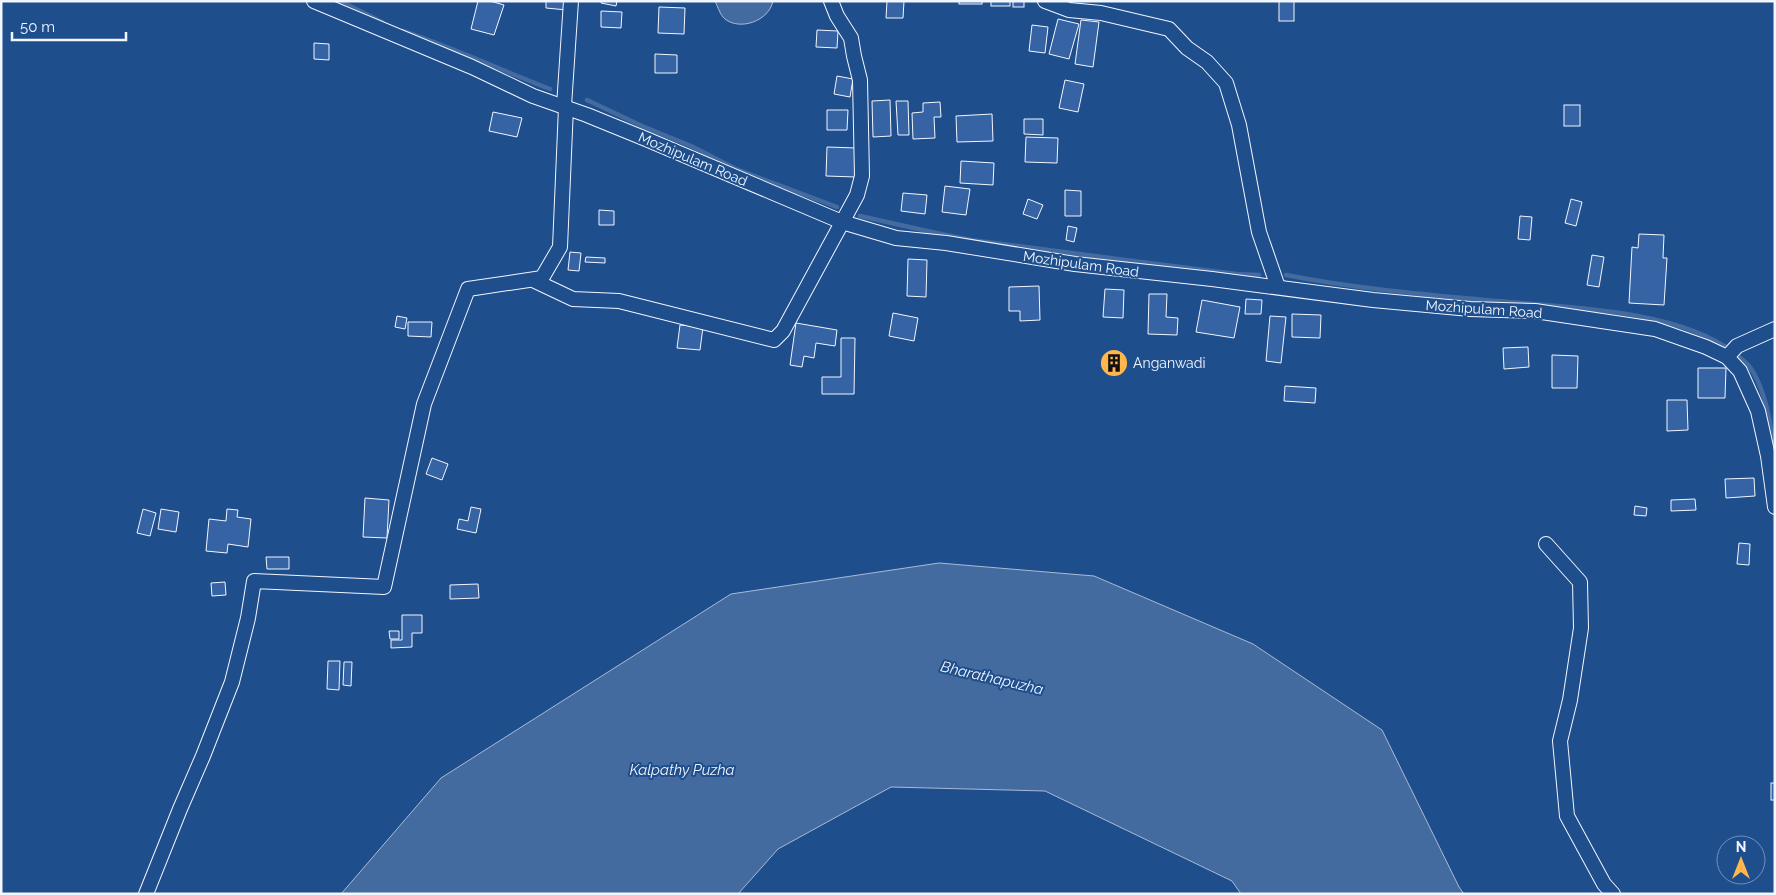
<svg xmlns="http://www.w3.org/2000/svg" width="1776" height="895" font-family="Raleway,sans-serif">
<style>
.water{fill:#446ba0;stroke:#a8bbd7}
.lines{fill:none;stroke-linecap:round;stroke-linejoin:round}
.stream{stroke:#446ba0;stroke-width:4.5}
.building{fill:#3563a3;stroke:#f2f6ff}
.minor-casing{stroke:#f2f6ff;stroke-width:16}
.minor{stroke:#1f4e8c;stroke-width:14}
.labels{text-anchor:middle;stroke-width:4;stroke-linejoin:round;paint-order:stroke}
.street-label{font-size:14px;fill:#f2f6ff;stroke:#1f4e8c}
.poi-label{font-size:14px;fill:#f2f6ff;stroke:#1f4e8c;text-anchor:start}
.water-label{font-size:15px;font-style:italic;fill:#f2f6ff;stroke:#1f4e8c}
</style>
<rect width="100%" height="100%" fill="#1f4e8c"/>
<g class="water">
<path d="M715,1H773C769,21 740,31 725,19C720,15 718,7 715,1Z"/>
<path d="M939,563L1094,576L1253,644L1382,730L1459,887L1464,894H1241L1232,881L1045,791L891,787L778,849L738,894H341L441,778L731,594Z"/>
</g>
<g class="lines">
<g class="stream">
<path d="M340,1L382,22"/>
<path d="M403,31C453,48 501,70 550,89"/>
<path d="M587,100L642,126L691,146L736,169L837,207"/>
<path d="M860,216L936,233L971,240L1141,262L1236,274L1259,275"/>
<path d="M1286,275C1352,288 1419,294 1485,300C1557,307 1677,308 1734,353C1739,357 1745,361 1749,366C1766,388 1772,429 1775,456"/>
</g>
</g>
<g class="building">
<path d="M478,1H490L504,5L494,35L471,29Z"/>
<path d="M546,1H567V10L546,8Z"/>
<path d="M601,1H617L616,6L601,3Z"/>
<path d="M887,1H904L903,18H886Z"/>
<rect x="959" y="1" width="23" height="3"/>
<rect x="991" y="1" width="19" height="5"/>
<rect x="1013" y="1" width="11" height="6"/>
<rect x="1279" y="1" width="15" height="20"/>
<path d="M659,7L685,8L684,34L658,33Z"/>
<path d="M601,11L622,12L621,28L601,27Z"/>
<path d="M1058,19L1079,24L1069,59L1049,54Z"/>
<path d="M1081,20L1099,22L1093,67L1075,64Z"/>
<path d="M1032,25L1048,27L1045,53L1029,51Z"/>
<path d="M817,30L838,31L837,48L816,47Z"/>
<path d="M314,43L329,44V60L314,59Z"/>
<path d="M655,54L677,55V73H655Z"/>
<path d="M837,76L853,79L850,97L834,94Z"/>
<path d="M1065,80L1084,84L1078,112L1059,108Z"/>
<path d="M890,100L891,136L873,137L872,101Z"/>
<path d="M896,101H908L909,135H898Z"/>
<path d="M940,102L941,117H934L935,138L913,139L912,113L923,112V103Z"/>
<rect x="1564" y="105" width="16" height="21"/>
<path d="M827,110H848L847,130H827Z"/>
<path d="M493,112L522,118L517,137L489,131Z"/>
<path d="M992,114L993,141L957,142L956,116Z"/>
<path d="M1024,119H1043V135L1024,134Z"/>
<path d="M1026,137L1058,138L1057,163L1025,162Z"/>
<path d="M827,147L857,148L856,177L826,176Z"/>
<path d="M961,161L994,163L993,185L960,183Z"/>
<path d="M945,186L970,189L966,215L942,212Z"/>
<path d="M1065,190L1081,191V216H1065Z"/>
<path d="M903,193L927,195L925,214L901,211Z"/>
<path d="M1028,199L1043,205L1037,219L1023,214Z"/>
<path d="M1571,199L1582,202L1576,226L1565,223Z"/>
<path d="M599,210L614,211V225H599Z"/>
<path d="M1520,216L1532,217L1530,240L1518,239Z"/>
<path d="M1068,226L1077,228L1074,242L1066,240Z"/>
<path d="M1639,234L1664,235L1663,258H1667L1664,305L1629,303L1632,247L1638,248Z"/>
<path d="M570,252L581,253L579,271L568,270Z"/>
<path d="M1592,255L1604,257L1599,287L1587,285Z"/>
<path d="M586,257L605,258V263L585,262Z"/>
<path d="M908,259L927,260L926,297L907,296Z"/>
<path d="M1039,286L1040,320L1020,321V311H1009V287Z"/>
<path d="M1105,289L1124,290L1123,318L1103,317Z"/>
<path d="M1149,294H1167L1166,317L1178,318L1177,335L1148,334Z"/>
<path d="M1246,299L1262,300L1261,314H1245Z"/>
<path d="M1202,300L1240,307L1234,338L1196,332Z"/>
<path d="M893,313L918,318L914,341L889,336Z"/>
<path d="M1292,314L1321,315L1320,338L1292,337Z"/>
<path d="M397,316L407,318L405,329L395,327Z"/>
<path d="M1270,316L1286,317L1281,363L1266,361Z"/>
<path d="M408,322H432L431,337L408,336Z"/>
<path d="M796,323L837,330L835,346L816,343L814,358L804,356L802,367L790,365Z"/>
<path d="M680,325L703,327L700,350L677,348Z"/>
<path d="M841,338H855L854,394H822V377H841Z"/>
<path d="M1528,347L1529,367L1504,369L1503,348Z"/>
<path d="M1552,355L1578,356L1577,388H1552Z"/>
<path d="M1105,358L1123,359L1124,368H1105Z"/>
<path d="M1698,368H1726L1725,398H1698Z"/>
<path d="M1285,386L1316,388L1315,403L1284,401Z"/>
<path d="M1667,400H1687L1688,430L1667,431Z"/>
<path d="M432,458L448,464L442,480L426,474Z"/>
<path d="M1754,478L1755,496L1726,498L1725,479Z"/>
<path d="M365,498L389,500L387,538L363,537Z"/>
<path d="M1695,499L1696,510L1671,511V500Z"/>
<path d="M1635,506L1647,508L1646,516L1634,515Z"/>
<path d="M471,507L481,509L476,533L457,529L459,519L468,521Z"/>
<path d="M143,509L156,513L150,536L137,533Z"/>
<path d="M161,509L179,512L176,532L158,529Z"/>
<path d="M227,509L238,510L237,517L251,519L248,547L228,544L227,553L206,551L209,519L226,521Z"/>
<path d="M1739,543L1750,544L1749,565L1737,564Z"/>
<path d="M266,557H289V569H267Z"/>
<path d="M225,582L226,595L212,596L211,583Z"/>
<path d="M478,584L479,598L450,599V585Z"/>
<path d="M402,615H422V633H412V647L391,648V640H402Z"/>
<path d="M389,631H399V639H390Z"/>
<path d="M328,661H340L339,690L327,689Z"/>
<path d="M344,662H352L351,686L343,685Z"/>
<rect x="1771" y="783" width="4" height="17"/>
</g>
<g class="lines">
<defs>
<g id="minor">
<path d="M314,1L472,67L533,96L587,115L646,139L842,222L896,238L946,243L1075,264L1212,279L1373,300L1470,309L1535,311L1655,329L1706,347L1727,357L1740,371L1758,411L1768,456L1775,507"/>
<path d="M1045,1L1069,10L1101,13L1169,29L1187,48L1207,62L1226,83L1239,125L1259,232L1278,287"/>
<path d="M541,278L535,281L573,299L619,301L774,340L783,331L857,195L862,176L860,80L854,56L851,38L837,16L831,1"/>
<path d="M1727,357L1737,346L1775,329"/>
<path d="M1546,544L1580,582L1581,628L1570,700L1560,741L1567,816L1604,884L1613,894"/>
<path d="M146,894L180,809L203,756L232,682L248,618L254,581L384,587L424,404L468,289L542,278L560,247L566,107L564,106L571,1"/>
</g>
</defs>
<use href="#minor" class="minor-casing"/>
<use href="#minor" class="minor"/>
</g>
<defs>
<symbol id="building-disc" viewBox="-11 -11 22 22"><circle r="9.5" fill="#ffb74d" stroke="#1f4e8c"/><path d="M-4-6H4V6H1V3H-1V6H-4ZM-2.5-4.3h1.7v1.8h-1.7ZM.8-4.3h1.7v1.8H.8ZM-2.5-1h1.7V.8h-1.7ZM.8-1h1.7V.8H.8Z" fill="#111"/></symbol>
</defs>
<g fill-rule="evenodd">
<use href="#building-disc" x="1098" y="347" width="32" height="32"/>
</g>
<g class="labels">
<g class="street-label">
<text transform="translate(693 159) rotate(23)" y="5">Mozhipulam Road</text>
<text transform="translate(1081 264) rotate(8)" y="5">Mozhipulam Road</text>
<text transform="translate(1484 309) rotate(4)" y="5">Mozhipulam Road</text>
</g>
<g class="poi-label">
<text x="1133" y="368">Anganwadi</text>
</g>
<g class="water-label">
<text transform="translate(992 678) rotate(13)" y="5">Bharathapuzha</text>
<text x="682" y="775">Kalpathy Puzha</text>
</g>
</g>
<rect width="1776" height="895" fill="none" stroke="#f2f6ff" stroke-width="5"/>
<g transform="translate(1741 860)"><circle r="24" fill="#1f4e8c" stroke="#7391ba"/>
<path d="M0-4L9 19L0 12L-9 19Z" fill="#ffb74d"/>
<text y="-8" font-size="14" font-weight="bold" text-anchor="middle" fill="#f2f6ff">N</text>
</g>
<path d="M12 32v8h114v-8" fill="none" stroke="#f2f6ff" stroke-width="2.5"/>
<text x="20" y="32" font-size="15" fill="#f2f6ff" stroke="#1f4e8c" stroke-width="4" paint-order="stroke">50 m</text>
</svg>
